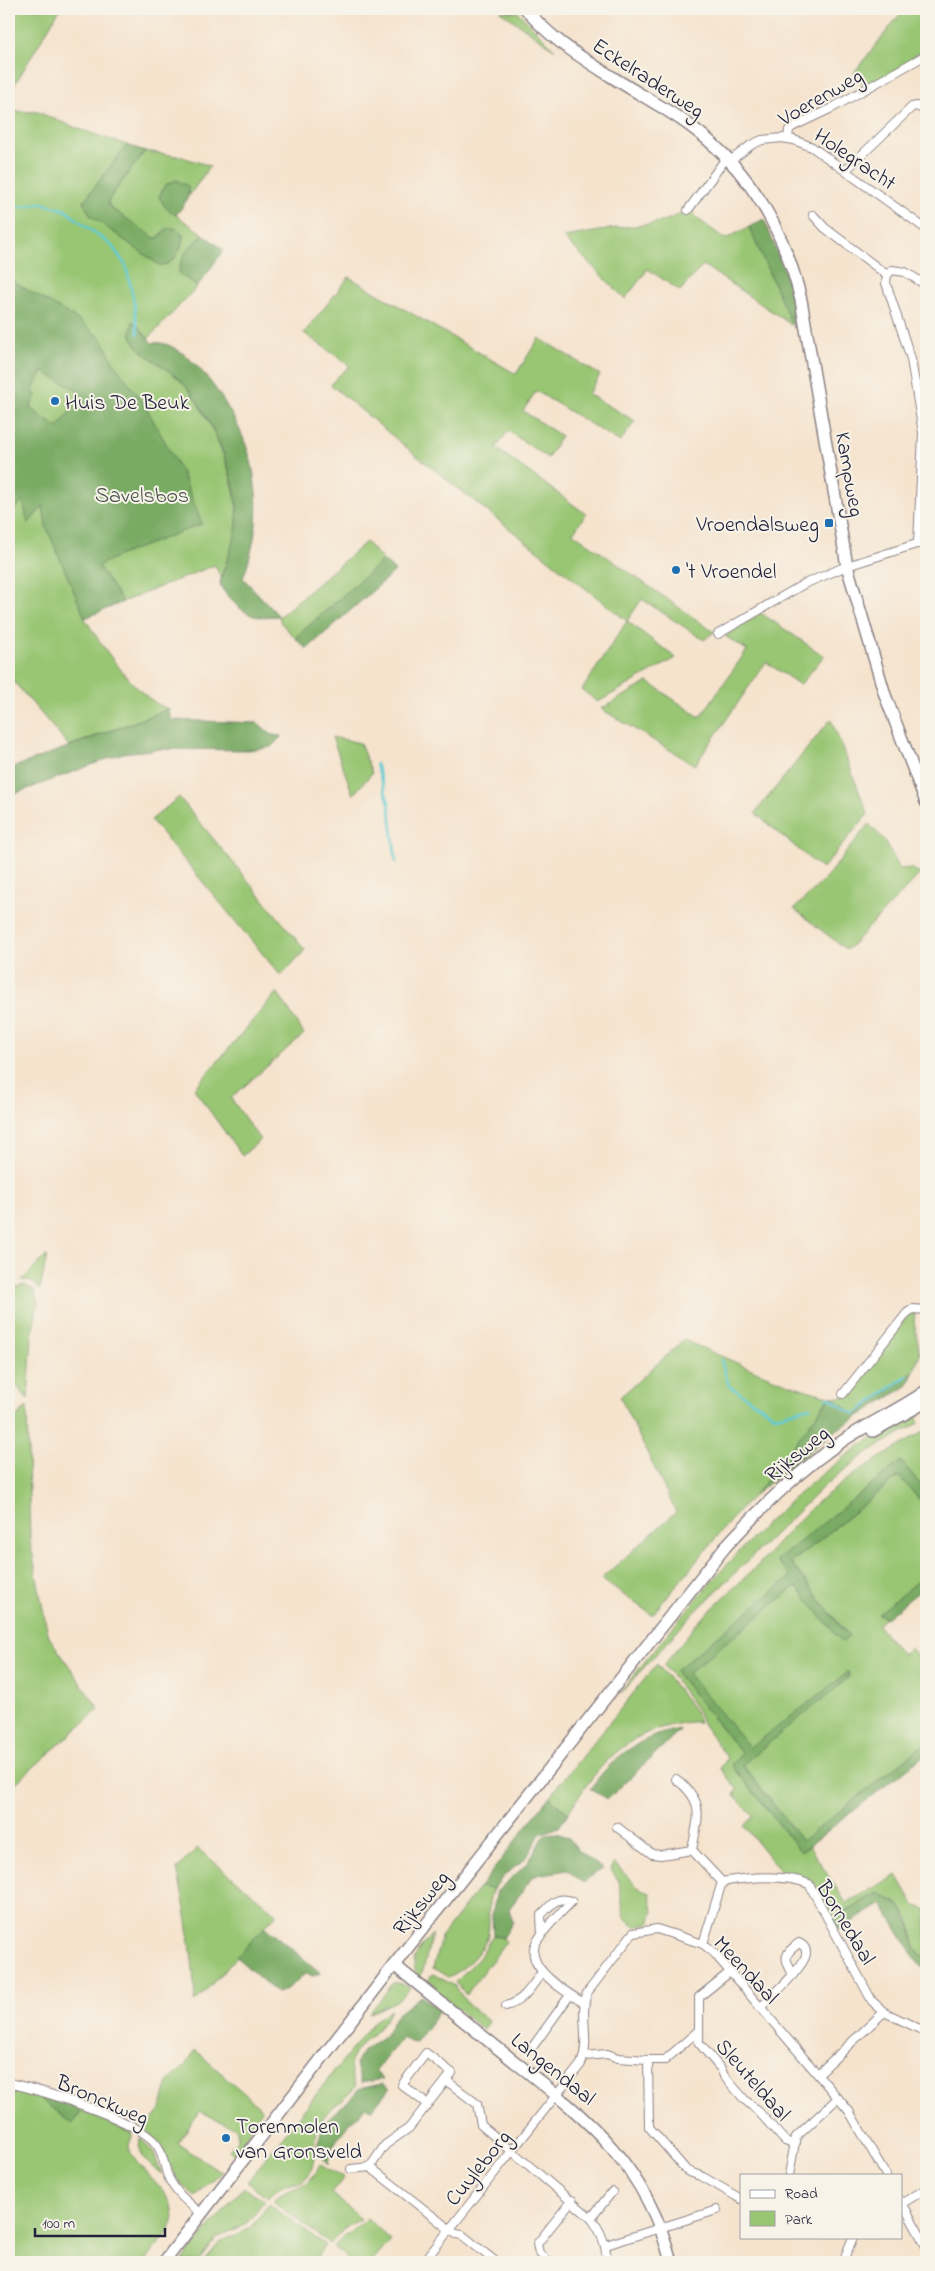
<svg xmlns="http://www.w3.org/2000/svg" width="935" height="2271" font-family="'Indie Flower',sans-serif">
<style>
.green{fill:#99c673;stroke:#5e7457}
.forest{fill:#7aab65;stroke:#4e6650;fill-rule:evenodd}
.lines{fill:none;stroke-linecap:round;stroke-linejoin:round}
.stream{stroke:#5cc9d3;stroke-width:2.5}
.street-casing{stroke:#8c8284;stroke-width:10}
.secondary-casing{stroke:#8c8284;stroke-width:14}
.street{stroke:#fff;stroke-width:8}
.secondary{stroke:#fff;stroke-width:11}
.poi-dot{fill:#1f6fb2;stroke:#f7f3e8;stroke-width:2}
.labels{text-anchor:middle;stroke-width:4;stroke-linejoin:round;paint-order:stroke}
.street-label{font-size:22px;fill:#22223b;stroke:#f7f3e8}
.poi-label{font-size:22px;fill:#22223b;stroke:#f7f3e8;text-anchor:start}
.park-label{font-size:22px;fill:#46534c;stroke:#f7f3e8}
</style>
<rect width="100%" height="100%" fill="#f7f3e8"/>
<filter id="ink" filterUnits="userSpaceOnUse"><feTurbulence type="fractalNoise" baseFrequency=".02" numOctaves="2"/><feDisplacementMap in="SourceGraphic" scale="10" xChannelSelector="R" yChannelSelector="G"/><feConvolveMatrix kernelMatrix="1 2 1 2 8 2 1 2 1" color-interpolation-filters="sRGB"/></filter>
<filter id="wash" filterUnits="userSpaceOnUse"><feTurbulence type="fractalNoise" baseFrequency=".0096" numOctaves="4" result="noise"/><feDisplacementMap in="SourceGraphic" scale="20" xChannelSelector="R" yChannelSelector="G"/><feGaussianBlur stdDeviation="1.12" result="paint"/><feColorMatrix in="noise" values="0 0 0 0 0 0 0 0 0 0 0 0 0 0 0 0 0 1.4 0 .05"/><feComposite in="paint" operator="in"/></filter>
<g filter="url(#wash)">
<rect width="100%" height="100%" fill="#f5e3cd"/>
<g class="green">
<path d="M9,9H60L9,94Z"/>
<path d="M898,9H926V53L865,89L854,73L856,70L901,13Z"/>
<path d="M500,11L518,12L555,50Z"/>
<path d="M9,111L38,112L76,128L127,145L83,202L159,265L183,243V235L165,229L158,238L150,237L111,208L108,203L109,199L145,151L182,157L210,166L189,196V191L165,207L204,235C189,246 182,253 179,273L197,287L148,339L137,324L133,325L131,334C147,350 165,364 181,381C208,409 240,483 237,523C236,542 226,560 221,578L215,565L84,617C100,643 138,701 169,709L69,746L9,676V515L22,502L9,506Z"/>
<path d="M692,203L694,216L725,239L749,227L792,325L703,265L680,291L648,269L625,299L563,237C578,235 593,232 609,229C633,225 677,226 692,203Z"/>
<path d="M349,277L516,374L539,338L600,375L588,394L635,421L620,442L536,391L523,411L561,436L548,458L508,431L496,448L586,514L573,533L714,632L704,640L642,599L627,621L676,658L598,702L582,690L627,621L413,453L331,385L336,378L350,366L304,333Z"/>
<path d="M366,542L383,560L295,638L281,623L279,617Z"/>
<path d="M761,613L824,656L800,685L766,662L695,765L601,709L648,682L698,716H701L747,650L725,636Z"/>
<path d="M831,719L868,814L822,869L755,813Z"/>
<path d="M332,737L360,743L372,773L353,795Z"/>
<path d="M179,797L305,950L281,976L151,820Z"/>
<path d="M869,824L884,839L900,869L911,868L920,874L847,950L794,909L823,881Z"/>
<path d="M277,992L304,1034L231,1098L260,1140L242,1156L194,1089Z"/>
<path d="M47,1255L40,1290L34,1283L22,1280Z"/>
<path d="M24,1285L34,1290L38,1303L32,1335L28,1399L9,1378V1293L16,1287Z"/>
<path d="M915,1311L914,1322L920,1354L914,1371L856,1415L830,1396L772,1476L734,1516L652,1615L601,1579L676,1512L620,1397L684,1340C715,1353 817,1401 844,1397L907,1317Z"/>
<path d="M27,1407L30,1541L46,1625L49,1637L99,1709L9,1789V1424Z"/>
<path d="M915,1412L919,1423L868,1452L825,1485L693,1614L615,1699C703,1588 788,1481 915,1412Z"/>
<path d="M926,1430V1491L901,1461L777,1561L791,1577L675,1671L742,1754L731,1764L801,1852L809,1846L846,1903L897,1875L915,1906L926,1909V1960C923,1956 918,1952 916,1948C912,1941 913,1935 912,1928C909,1913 892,1894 875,1894L832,1919L812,1885L786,1878L744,1826L753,1816L734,1795L737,1789L720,1768L727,1759L726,1756L703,1725L697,1710L664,1665L697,1623L758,1565L796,1523L816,1503L860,1470Z"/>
<path d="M899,1476L926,1507V1575L879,1614L884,1618L878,1625L902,1655L911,1648L917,1655L926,1648V1743L802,1841L742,1764L850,1676L847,1673L750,1749L687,1674L796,1585L842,1641L849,1636L791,1563Z"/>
<path d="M657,1664L695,1711L699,1722C689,1721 678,1724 668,1726C620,1737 593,1773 568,1813L549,1797Z"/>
<path d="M197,1848L277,1914L195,2002C193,1956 187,1914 177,1869Z"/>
<path d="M614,1863L641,1890L650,1893L653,1911L649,1923L635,1927L624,1917L619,1881L610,1869Z"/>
<path d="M480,1887L493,1889C485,1905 491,1919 488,1935C485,1949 461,1973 448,1977L433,1968L441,1937Z"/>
<path d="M432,1934L423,1970L419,1977C406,1959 421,1948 432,1934Z"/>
<path d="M493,1935L503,1938L506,1942L466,1995L455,1982L479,1958Z"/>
<path d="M433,1974L455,1986L468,2005L489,2022L483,2030L428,1984L431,1975Z"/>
<path d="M393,1983H400L411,1988L396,2001L369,2014Z"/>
<path d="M391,2010C379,2040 335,2048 356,2086C346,2100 326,2108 319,2125C311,2143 319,2166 305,2179C300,2184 293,2183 287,2185C280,2186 273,2192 268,2197L247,2182L374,2021Z"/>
<path d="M195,2050L262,2109L235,2156L229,2150L237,2140V2129L199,2111L178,2144L222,2172L201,2190L196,2197C169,2180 169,2147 145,2129L160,2110L168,2082L187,2063Z"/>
<path d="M9,2087L36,2095L71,2123L82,2110L133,2134C132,2137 130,2141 129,2145C129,2167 181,2194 173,2222C170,2234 152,2252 144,2262H9Z"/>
<path d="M140,2138L153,2152L162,2174C148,2165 137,2155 140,2138Z"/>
<path d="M320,2164L328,2170L344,2177L332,2193L360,2219L344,2229L330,2244L273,2201C292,2182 307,2194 320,2164Z"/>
<path d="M243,2187L265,2200L247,2223L217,2238L199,2262H181Z"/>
<path d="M269,2204L325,2245L314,2262H203L220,2242L251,2227Z"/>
<path d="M367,2218L391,2240L372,2262H351L334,2247L346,2234H349Z"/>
</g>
<g class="forest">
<path d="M127,145L145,151L109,199L108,204L111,208L155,238H158L168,228H175L182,233C185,246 174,267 159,265L91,216L83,202Z"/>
<path d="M176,180L188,186C191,198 183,206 176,215L165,207L159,197L165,185Z"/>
<path d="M764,219L789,282L794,324L792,325L749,227Z"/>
<path d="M204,235L224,250L197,287L179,273C182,254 188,247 204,235Z"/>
<path d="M9,279L77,319L102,339L113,361L147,409L182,473L202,524L120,555L98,566L123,602L85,618L46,526L43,506L28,524L23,501L9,515ZM43,372L75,389L78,394L76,403L58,428L30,408L36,396L33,389Z"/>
<path d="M133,321L152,343C190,337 237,416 247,448C251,459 254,473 255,485C260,517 254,548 243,578L279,616C271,616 261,618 254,616C243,613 222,594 220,583C225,563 234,544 237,524C242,484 209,410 181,381C169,369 134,351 131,335C130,331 133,326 133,321Z"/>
<path d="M383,560L395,571L307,649L295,638Z"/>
<path d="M169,709L171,720L258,723L272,735L282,736L271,747L249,750L160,749L123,753L9,796V769Z"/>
<path d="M914,1371L907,1386L835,1431L757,1493L831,1396L856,1415Z"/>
<path d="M901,1461L926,1491V1507L899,1476L791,1563L849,1637L842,1642L796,1586L688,1673L750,1748L847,1673L846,1671L849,1673L847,1679L742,1765L802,1841L926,1743V1754L801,1852L731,1764L742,1754L675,1671L790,1577L777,1560Z"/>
<path d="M926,1575V1586L886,1618L878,1614Z"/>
<path d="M681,1729L608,1799L590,1789C612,1757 642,1735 681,1729Z"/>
<path d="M549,1797L568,1813L559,1827L540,1834L527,1857L504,1876L493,1889L480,1887Z"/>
<path d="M556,1833L568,1837L579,1851L603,1869L589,1877L584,1883L567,1870L537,1875L532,1878L509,1909L513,1922L503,1938L493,1935L492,1915L497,1891L528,1863L542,1838L546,1834Z"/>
<path d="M875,1894H881L900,1906L911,1926L912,1938L916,1949L926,1960V1970L917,1962L882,1904L838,1930L832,1919Z"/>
<path d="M265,1927L321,1973L313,1976L305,1974C294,1982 290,1989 277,1993L236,1957Z"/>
<path d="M421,1996L440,2010L416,2043L410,2042L403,2037L375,2071L383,2079L361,2083L356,2065L358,2058L363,2051L384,2036L398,2013Z"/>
<path d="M382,2084L389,2089L372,2109L365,2107C350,2124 329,2142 328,2165C315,2154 317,2132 328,2119C337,2108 351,2102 358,2089Z"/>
<path d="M36,2095L82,2110L72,2124Z"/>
</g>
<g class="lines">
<g class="stream">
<path d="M9,209L41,203L65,210L112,246L126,266L134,302L138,334"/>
<path d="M376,764L389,803L396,862"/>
<path d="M721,1360L729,1386L776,1416L810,1407"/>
<path d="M827,1398L829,1397L845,1409L855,1414L908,1375"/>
</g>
</g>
</g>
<g filter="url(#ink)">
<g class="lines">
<defs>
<g id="street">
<path d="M788,138L789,130L792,127L832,108L926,55"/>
<path d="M846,170L912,107L917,106L926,111"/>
<path d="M688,210L724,161L734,158L751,145L762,140L782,138L794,140L812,147L926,229"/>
<path d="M813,215L825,228L887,275L886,283L911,359L923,433L918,544"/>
<path d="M887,275L892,270L905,272L926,285"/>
<path d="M718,634L804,584L847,566L926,541"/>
<path d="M843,1394L907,1313L913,1309L926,1310"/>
<path d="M676,1779C706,1802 698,1816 692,1850L722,1882"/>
<path d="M617,1827L652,1854L661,1855L692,1850"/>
<path d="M542,1935L541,1915C552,1904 556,1896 572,1901C560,1914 544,1928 536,1943C523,1967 567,1993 584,2003"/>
<path d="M703,1944L722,1882C749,1877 783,1874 809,1884L872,2001L884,2012L926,2032"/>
<path d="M730,1972L699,1997V2043L721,2069L724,2076L745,2100L758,2111L785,2141L793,2144"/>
<path d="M506,2006C524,2001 531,1987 542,1972"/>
<path d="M760,2008C769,1999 808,1964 806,1952C806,1948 803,1945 799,1943C783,1955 784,1957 793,1975"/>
<path d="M534,2045L570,1995"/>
<path d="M585,2056L607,2054L618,2058L648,2060L649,2127L687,2171L703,2177L741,2199"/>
<path d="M648,2060H665L698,2031"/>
<path d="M818,2074L884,2012"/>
<path d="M447,2081L477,2104L481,2125L591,2218C602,2232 606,2245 607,2262"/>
<path d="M9,2083C40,2090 140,2120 157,2145C163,2154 164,2164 167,2174C174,2192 187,2202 202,2214"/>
<path d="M370,2167L385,2145L409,2128L452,2073L426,2053L402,2085L427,2104"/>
<path d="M351,2169L370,2167L449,2229L456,2234L462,2235L496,2262"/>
<path d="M789,2175L796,2137L838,2098"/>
<path d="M901,2201L926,2246"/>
<path d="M901,2204L926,2189"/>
<path d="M591,2218L612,2192"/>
<path d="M606,2245L717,2210"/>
<path d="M426,2262L430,2254L581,2064C591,2041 579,2016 587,1993L633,1933L657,1929L703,1944L714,1953L849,2111L886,2175"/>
<path d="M550,2262L539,2253L537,2244L572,2200"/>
<path d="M843,2262L853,2237"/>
</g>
<g id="secondary">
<path d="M526,9C549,38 581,57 612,77C637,93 664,107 689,125C749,168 784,229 801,300L847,566L885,695L926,802"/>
<path d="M873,1431L926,1402"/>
<path d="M394,1965C433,1996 471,2027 510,2058C586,2118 646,2163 671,2262"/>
<path d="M164,2262L394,1965L725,1547C763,1506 801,1468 847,1438C873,1421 901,1409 926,1391"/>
</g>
</defs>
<use href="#street" class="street-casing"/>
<use href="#secondary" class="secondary-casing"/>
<use href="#street" class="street"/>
<use href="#secondary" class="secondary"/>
</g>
</g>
<g class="poi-dot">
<circle cx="55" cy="401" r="5"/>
<rect x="824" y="518" width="10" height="10" rx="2.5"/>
<circle cx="676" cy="570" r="5"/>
<circle cx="226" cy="2138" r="5"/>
</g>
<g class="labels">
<g class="street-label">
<text transform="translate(649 77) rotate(33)" y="8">Eckelraderweg</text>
<text transform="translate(820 96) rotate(-30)" y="8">Voerenweg</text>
<text transform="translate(856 158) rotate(34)" y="8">Holegracht</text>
<text transform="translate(851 474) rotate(80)" y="8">Kampweg</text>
<text transform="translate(796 1453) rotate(-39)" y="8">Rijksweg</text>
<text transform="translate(420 1902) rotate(-51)" y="8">Rijksweg</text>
<text transform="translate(847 1922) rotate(59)" y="8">Bornedaal</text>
<text transform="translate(747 1969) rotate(47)" y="8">Meendaal</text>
<text transform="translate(554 2068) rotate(39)" y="8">Langendaal</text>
<text transform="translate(754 2079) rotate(49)" y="8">Sleuteldaal</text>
<text transform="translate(103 2099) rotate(23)" y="8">Bronckweg</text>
<text transform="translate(477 2167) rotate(-51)" y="8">Cuyleborg</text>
</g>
<g class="poi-label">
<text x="65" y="409">Huis De Beuk</text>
<text x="819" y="531" text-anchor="end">Vroendalsweg</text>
<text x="686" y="578">'t Vroendel</text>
<text x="236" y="2133">Torenmolen<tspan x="236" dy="25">van Gronsveld</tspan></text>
</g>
<g class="park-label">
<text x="142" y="502">Savelsbos</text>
</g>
</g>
<rect width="935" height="2271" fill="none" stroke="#f7f3e8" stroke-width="30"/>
<rect x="740" y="2174" width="162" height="65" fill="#f7f3e8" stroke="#a29fa3"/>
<rect x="750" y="2190" width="25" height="8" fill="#ffffff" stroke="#a29fa3"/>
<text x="785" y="2198" font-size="15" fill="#22223b">Road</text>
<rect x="750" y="2211" width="25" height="15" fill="#99c673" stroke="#a29fa3"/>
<text x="785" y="2224" font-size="15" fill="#22223b">Park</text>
<path d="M35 2228v8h130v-8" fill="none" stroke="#22223b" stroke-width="2.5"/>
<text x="42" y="2228" font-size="15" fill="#22223b" stroke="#f7f3e8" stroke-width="4" paint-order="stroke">100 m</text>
</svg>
